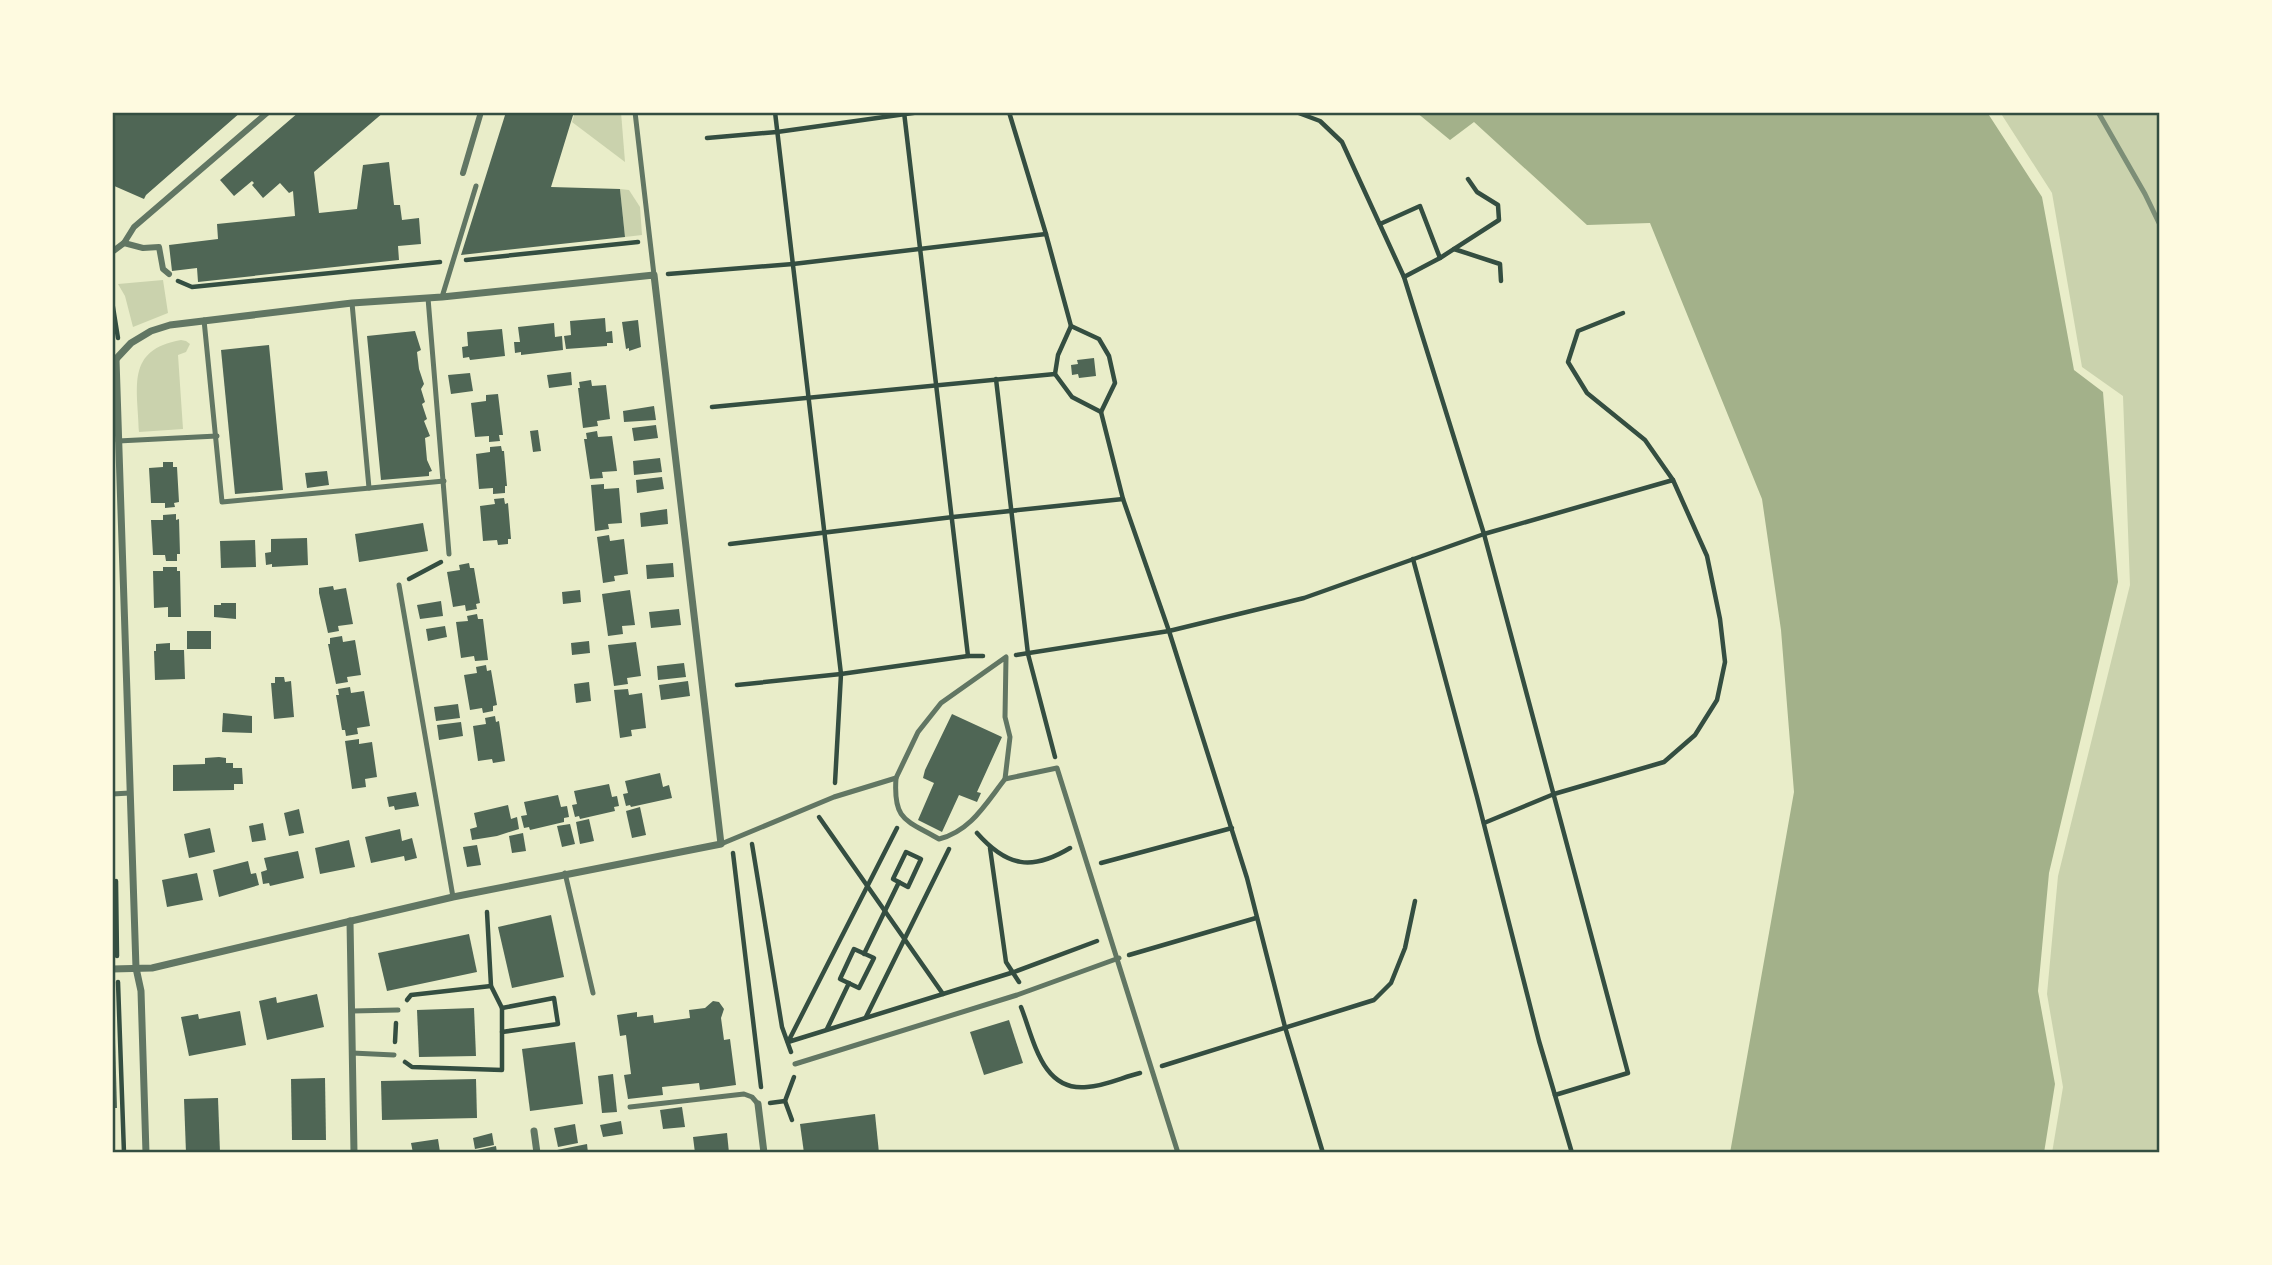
<svg xmlns="http://www.w3.org/2000/svg" width="2272" height="1265" font-family="Helvetica,sans-serif">
<style>
.green{fill:#cad2ad}
.water{fill:#a3b18a}
.building{fill:#4f6655}
.lines{fill:none;stroke-linecap:round;stroke-linejoin:round}
.path{stroke:#344e41;stroke-width:4.5}
.service{stroke:#617663;stroke-width:5}
.pedestrian{stroke:#617663;stroke-width:6}
.minor{stroke:#617663;stroke-width:7}
.rail{stroke:#7c8e77;stroke-width:5}
.neatline{fill:none;stroke:#344e41;stroke-width:2.5}
</style>
<rect width="100%" height="100%" fill="#e9edc9"/>
<g class="green">
<path d="M575,112H621L625,162L572,122Z"/>
<path d="M2000,112H2160V1153H2052L2063,1087L2047,994L2058,876L2130,585L2123,396L2082,367L2052,193Z"/>
<path d="M620,189L629,190L640,207L642,235L625,237Z"/>
<path d="M163,280L168,313L133,327L125,296L118,284Z"/>
<path d="M181,340L186,341L190,344L186,352L178,355L183,429L139,432C138,387 125,350 181,340Z"/>
</g>
<path class="water" d="M1416,112H1987L2042,197L2074,370L2103,392L2118,582L2049,873L2038,991L2055,1084L2044,1153H1730L1794,792L1781,630L1762,499L1650,223L1587,225L1474,122L1450,140Z"/>
<g class="building">
<path d="M112,112H241L146,195L144,199L112,185Z"/>
<path d="M299,112H384L314,172L319,213L357,209L363,165L389,162L394,205H400L402,220L419,218L421,244L398,246L399,260L198,282L197,268L172,271L169,245L218,239L217,224L295,216L293,191L289,193L280,183L263,198L252,185L254,183L252,181L234,196L220,180Z"/>
<path d="M506,112H574L551,187L620,189L625,237L461,255Z"/>
<path d="M605,318L606,332L612,331L613,343H607V346L566,349L564,336L571,335L570,321Z"/>
<path d="M638,320L641,347L629,351V348L626,349L622,322Z"/>
<path d="M554,323L555,337L562,336L563,350L521,355V352L515,353L514,342H520L518,327Z"/>
<path d="M502,329L505,356L470,360L469,357L463,358L462,347L468,346L467,332Z"/>
<path d="M415,331L421,350L417,352L419,369L424,384L421,389L425,402L422,404L427,419L424,421L430,436L425,438L427,460L432,471L429,472V476L381,480L367,336Z"/>
<path d="M269,345L283,490L235,494L221,350Z"/>
<path d="M1094,358L1096,376L1079,378L1078,374L1072,375L1071,365L1078,364L1077,360Z"/>
<path d="M571,372L572,385L549,388L547,375Z"/>
<path d="M470,373L473,391L451,394L448,375Z"/>
<path d="M591,380L592,386L606,385L610,419L597,421L598,426L583,428L578,388H580L579,382Z"/>
<path d="M498,394L503,435H499L500,441L489,442V436L475,437L471,403L486,401V395Z"/>
<path d="M654,406L656,420L624,422L623,411Z"/>
<path d="M656,425L658,438L634,441L632,428Z"/>
<path d="M538,430L541,451L533,452L530,431Z"/>
<path d="M597,431L598,437L612,436L617,471L602,472L603,478L590,479L584,439H587L586,433Z"/>
<path d="M501,446L502,451H504L507,486H505V493L493,494V488L479,489L476,454L490,452V447Z"/>
<path d="M660,458L662,472L634,475L633,461Z"/>
<path d="M163,462H173V467H177L179,502L174,503L175,507L165,508V503H151L149,468L163,467Z"/>
<path d="M327,471L329,485L307,488L305,473Z"/>
<path d="M662,477L664,489L637,493L636,480Z"/>
<path d="M604,484V489L619,488L622,523L608,524L609,529L595,531L591,485Z"/>
<path d="M504,498L505,504L508,503L511,539H508V544L498,545L497,540L483,541L480,506L495,504L494,499Z"/>
<path d="M667,509L668,524L641,527L640,513Z"/>
<path d="M176,514V520L179,519L180,554H177V561H166L165,555H153L151,520H163V515Z"/>
<path d="M423,523L428,551L359,562L355,534Z"/>
<path d="M609,535L610,541L624,539L628,574L614,576L615,581L603,583L597,537Z"/>
<path d="M307,538L308,565L272,567V564L266,565L265,553L271,552V539Z"/>
<path d="M255,540L256,567L221,568L220,541Z"/>
<path d="M469,563L470,568H474L480,603L476,604L477,609L466,611L465,605L453,607L447,572L460,570L459,565Z"/>
<path d="M673,563L674,577L647,579L646,565Z"/>
<path d="M163,567H177V571H180L181,617H168V607L154,608L153,571H163Z"/>
<path d="M333,586L334,590L346,588L353,624L338,626L339,631L328,633L319,593V588Z"/>
<path d="M580,590L581,602L563,604L562,592Z"/>
<path d="M630,590L635,625L622,626L623,634L608,636L602,594Z"/>
<path d="M441,601L443,616L420,619L417,605Z"/>
<path d="M221,603H236V619L214,617V605H221Z"/>
<path d="M679,609L681,625L651,628L649,612Z"/>
<path d="M477,614L478,619H483L488,660L475,661L474,656L461,658L456,622L468,621L467,616Z"/>
<path d="M445,626L447,637L428,641L426,629Z"/>
<rect x="187" y="631" width="24" height="18"/>
<path d="M342,636L343,642L355,640L361,675L347,677L348,682L336,684L328,644H330V638Z"/>
<path d="M589,641L590,653L572,655L571,643Z"/>
<path d="M636,642L641,676L627,678L628,684L614,686L608,645Z"/>
<path d="M170,643V650H184L185,679L155,680L154,651H156V644Z"/>
<path d="M684,663L686,677L658,680L657,666Z"/>
<path d="M486,665L487,671L491,670L497,705L493,706V711L483,713L482,708L470,710L464,675L477,673L476,667Z"/>
<path d="M275,677H284L285,682L291,681L294,717L274,719L271,683H275Z"/>
<path d="M688,681L690,696L661,700L659,685Z"/>
<path d="M589,682L591,701L576,703L574,684Z"/>
<path d="M350,687L351,693L364,691L370,726L357,728L358,734L346,736L345,730H342L336,695H339L338,689Z"/>
<path d="M628,689L629,695L642,693L646,728L631,730L632,736L620,738L614,690Z"/>
<path d="M458,704L460,718L436,721L434,707Z"/>
<path d="M223,713L252,716V733L222,732Z"/>
<path d="M952,714L1002,737L977,792L981,793L977,802L959,795L942,832L918,820L934,783L923,778L925,770Z"/>
<path d="M495,716L496,722L499,721L505,761L493,763L492,759L478,761L473,726L486,724L485,718Z"/>
<path d="M461,722L463,736L439,740L437,725Z"/>
<path d="M359,739V744L372,742L377,777L365,779L366,787L352,789L345,741Z"/>
<path d="M219,757L226,758V763H233V768H242L243,784H234V790L173,791V765L205,764V758Z"/>
<path d="M660,773L663,787L669,785L672,798L631,807L630,805L626,806L623,794L628,793L625,781Z"/>
<path d="M609,784L612,797L617,796L619,806L614,807L615,811L580,819L579,816L575,817L572,805L577,804L574,791Z"/>
<path d="M416,792L419,806L395,810L394,806L389,807L387,797Z"/>
<path d="M558,795L561,807L567,806L569,817L564,818V822L530,830L529,827L524,828L521,816L527,815L524,802Z"/>
<path d="M508,805L511,819L517,817L519,829L497,836L472,840L470,829L477,827L474,813Z"/>
<path d="M640,807L646,835L632,838L626,811Z"/>
<path d="M299,809L304,833L289,836L284,813Z"/>
<path d="M589,819L594,841L580,844L576,822Z"/>
<path d="M263,823L266,840L252,842L249,826Z"/>
<path d="M570,824L575,844L562,847L557,826Z"/>
<path d="M210,828L215,852L189,858L184,834Z"/>
<path d="M400,829L402,841L412,838L417,858L405,861L404,856L371,863L365,837Z"/>
<path d="M523,833L526,851L512,853L509,836Z"/>
<path d="M349,840L355,867L320,874L315,848Z"/>
<path d="M477,845L481,865L467,867L463,847Z"/>
<path d="M298,851L304,878L270,886L269,883L263,884L261,872L267,870L264,858Z"/>
<path d="M248,861L251,874L256,873L259,885L219,897L213,870Z"/>
<path d="M197,873L203,900L167,907L162,880Z"/>
<path d="M551,915L564,977L512,988L498,927Z"/>
<path d="M469,934L477,972L387,991L378,953Z"/>
<path d="M317,994L324,1027L267,1040L259,1001L276,997L277,1003Z"/>
<path d="M713,1001L719,1002L724,1009L721,1018L724,1040L730,1039L736,1085L700,1090L699,1083L662,1087L663,1095L628,1099L624,1075L631,1074L626,1035L620,1036L617,1015L637,1012V1017L653,1015L654,1023L690,1018L689,1010L705,1008Z"/>
<path d="M112,1002H114L117,1108H112Z"/>
<path d="M474,1008L476,1056L419,1057L417,1010Z"/>
<path d="M240,1011L246,1045L189,1056L181,1017L198,1014L199,1019Z"/>
<path d="M1009,1020L1023,1063L984,1075L970,1032Z"/>
<path d="M575,1042L583,1104L530,1111L522,1049Z"/>
<path d="M613,1074L617,1112L602,1113L598,1076Z"/>
<path d="M325,1078L326,1140H292L291,1079Z"/>
<path d="M476,1079L477,1118L382,1120L381,1081Z"/>
<path d="M218,1098L220,1153H186L184,1099Z"/>
<path d="M682,1107L685,1127L663,1129L660,1110Z"/>
<path d="M875,1114L879,1153H804L800,1124Z"/>
<path d="M621,1121L623,1134L603,1137L600,1125Z"/>
<path d="M575,1124L578,1143L558,1147L554,1128Z"/>
<path d="M492,1133L494,1145L475,1149L473,1138Z"/>
<path d="M727,1133L729,1153H695L693,1137Z"/>
<path d="M438,1139L440,1152L413,1153L411,1143Z"/>
<path d="M587,1144L588,1153H557V1150Z"/>
<path d="M496,1146L497,1153H468V1152Z"/>
</g>
<g class="lines">
<g class="path">
<path d="M775,112L841,674L835,783"/>
<path d="M904,112L968,656H983"/>
<path d="M1009,112L1046,234L1071,326"/>
<path d="M1296,112L1320,121L1342,142L1404,277L1484,534L1628,1073L1555,1095"/>
<path d="M707,138L777,132L920,112"/>
<path d="M1380,224L1420,206L1440,258"/>
<path d="M1454,249L1500,264L1501,281"/>
<path d="M466,260L638,242"/>
<path d="M668,274L793,264L1046,234"/>
<path d="M1404,277L1440,258L1499,220L1498,205L1477,192L1468,179"/>
<path d="M178,281L192,287L440,262"/>
<path d="M112,301L118,338"/>
<path d="M1623,313L1578,331L1568,362L1587,393L1645,440L1673,480"/>
<path d="M1071,326L1099,339L1109,356L1115,383L1101,412L1072,397L1055,374L1058,355Z"/>
<path d="M996,379L1028,654L1055,757"/>
<path d="M712,407L1055,374"/>
<path d="M1101,412L1123,499L1169,631L1247,878L1285,1027L1323,1153"/>
<path d="M730,544L953,517L1123,499"/>
<path d="M1413,559L1477,797L1539,1041L1572,1153"/>
<path d="M409,579L441,562"/>
<path d="M1016,655L1169,631L1304,598L1484,534L1673,480L1707,556L1720,619L1725,662L1717,700L1695,735L1664,762L1554,794L1484,823"/>
<path d="M737,685L841,674L968,656"/>
<path d="M819,817L943,994"/>
<path d="M897,828L788,1042L1014,972L1097,941"/>
<path d="M977,833C1007,867 1032,871 1070,848"/>
<path d="M752,844L782,1027L791,1052"/>
<path d="M990,848L1006,962L1019,982"/>
<path d="M906,852L921,859L908,887L893,879Z"/>
<path d="M733,853L761,1087"/>
<path d="M1101,863L1232,828"/>
<path d="M116,881L117,956"/>
<path d="M854,949L874,958L859,988L840,979Z"/>
<path d="M864,954L899,882"/>
<path d="M1129,955L1256,918"/>
<path d="M118,982L124,1153"/>
<path d="M407,1000L411,995L491,986"/>
<path d="M1021,1007C1034,1040 1042,1092 1087,1087C1105,1086 1123,1077 1140,1073"/>
<path d="M866,1017L949,849"/>
<path d="M827,1029L849,983"/>
<path d="M502,1032L558,1024L554,998L502,1008"/>
<path d="M395,1042L396,1023"/>
<path d="M405,1062L412,1067L502,1070V1008L491,986L487,912"/>
<path d="M1162,1066L1374,1000L1391,983L1405,948L1415,901"/>
<path d="M785,1101L792,1120"/>
<path d="M770,1103L785,1101L794,1077"/>
</g>
<g class="service">
<path d="M635,112L654,275"/>
<path d="M442,297L476,186"/>
<path d="M428,298L449,554"/>
<path d="M352,303L369,488"/>
<path d="M204,320L222,502L444,481"/>
<path d="M118,441L217,436"/>
<path d="M399,585L453,897"/>
<path d="M896,778C893,821 906,820 939,839C971,831 986,803 1005,779L1057,768L1178,1153"/>
<path d="M112,794L130,793"/>
<path d="M721,844L834,797L896,778L918,732L941,703L1006,657L1005,717L1010,737L1005,779"/>
<path d="M565,873L593,993"/>
<path d="M352,1011L398,1010"/>
<path d="M352,1053L394,1055"/>
<path d="M795,1064L1017,995L1119,958"/>
<path d="M630,1107L744,1094L752,1097L758,1104"/>
</g>
<g class="pedestrian">
<path d="M463,173L481,112"/>
<path d="M124,243L134,227L268,112"/>
<path d="M112,252L124,243L143,248L159,247L163,269L169,274"/>
</g>
<g class="minor">
<path d="M112,359H116L131,343L151,331L170,325L352,303L442,297L654,275L721,844L453,897L152,968L112,969"/>
<path d="M116,359L136,968L141,991L146,1153"/>
<path d="M350,921L354,1153"/>
<path d="M758,1104L764,1153"/>
<path d="M534,1131L537,1153"/>
</g>
<path class="rail" d="M2098,112L2145,194L2160,225"/>
</g>
<rect width="2272" height="1265" fill="none" stroke="#fefae0" stroke-width="228"/>
<rect x="114" y="114" width="2044" height="1037" class="neatline"/>
</svg>
